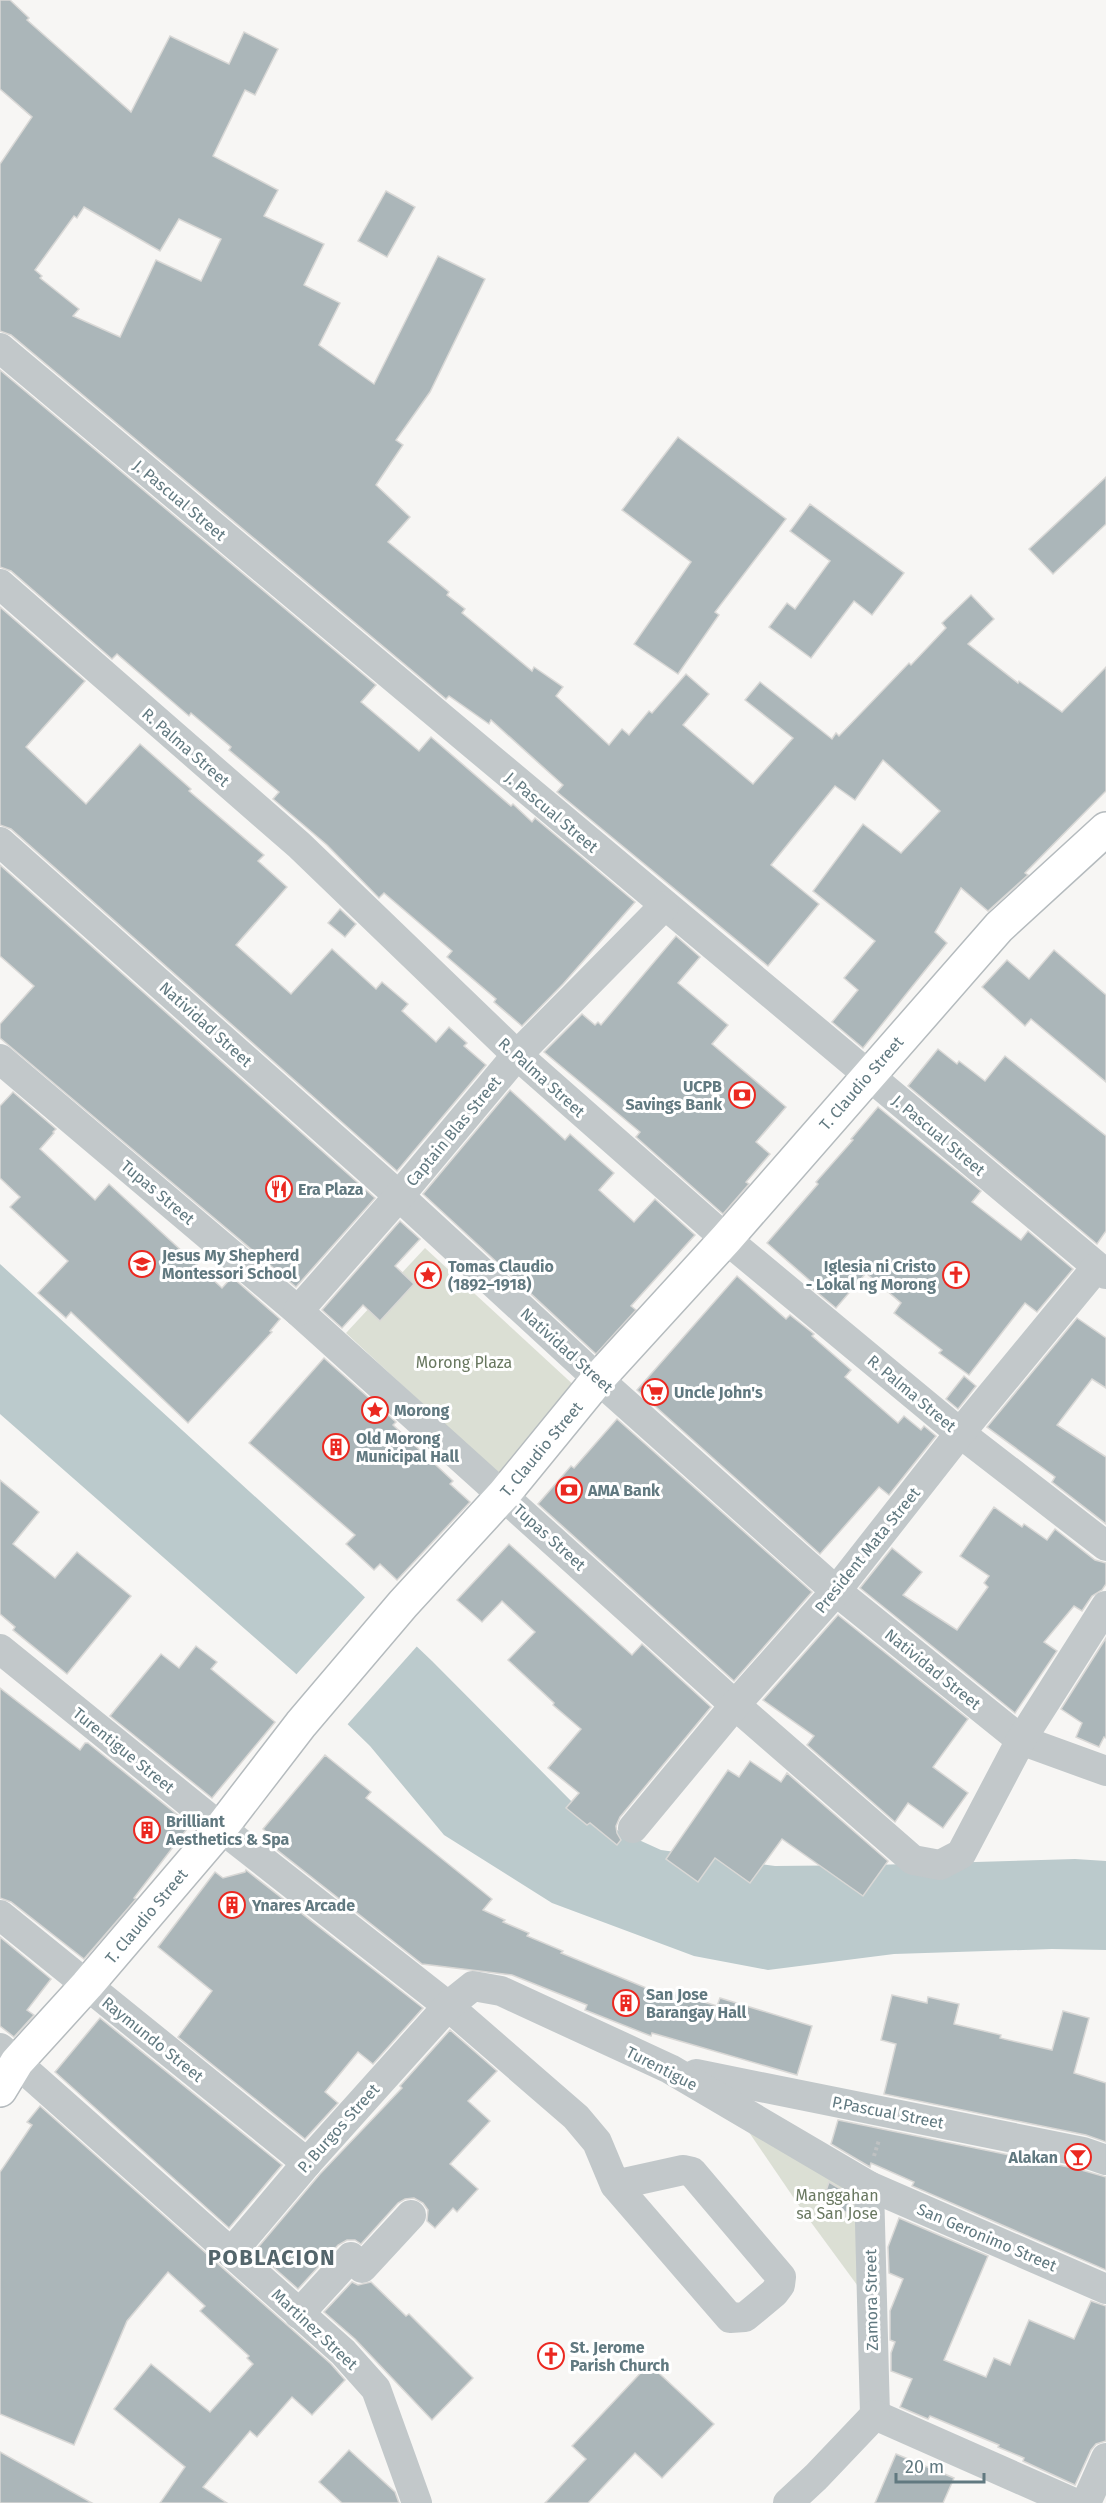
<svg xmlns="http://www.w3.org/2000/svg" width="1106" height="2503" font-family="'Fira Sans',sans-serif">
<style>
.green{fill:#dbdfd4}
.water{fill:#bbcacc}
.pier{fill:#f7f6f4}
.building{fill:#abb6b9;stroke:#d9d8d6;stroke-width:1.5;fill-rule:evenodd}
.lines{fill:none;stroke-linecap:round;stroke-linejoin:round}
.major-casing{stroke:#b5bbbe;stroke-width:36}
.path{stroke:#bec1c2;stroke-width:4;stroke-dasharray:3 3;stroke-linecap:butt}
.minor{stroke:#c2c8ca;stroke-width:30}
.major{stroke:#fff;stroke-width:33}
.labels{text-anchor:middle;stroke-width:6;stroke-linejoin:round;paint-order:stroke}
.street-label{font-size:16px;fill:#617980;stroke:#fff}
.poi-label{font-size:16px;font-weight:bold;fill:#617980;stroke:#fff;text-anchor:start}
.park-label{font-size:16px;fill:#697860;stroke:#fff}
.district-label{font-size:22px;font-weight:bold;letter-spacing:1.5px;fill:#53656b;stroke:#fff}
</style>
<rect width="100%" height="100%" fill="#f7f6f4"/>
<g class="green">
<path d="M425,1248L578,1389L498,1474L346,1333Z"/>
<path d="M729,2103L869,2186L871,2304L802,2210Z"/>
</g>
<path class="water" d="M0,1264L351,1584L432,1661L586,1816L661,1850L775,1866L873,1865L1075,1859L1106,1861V1950L1052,1949L894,1954L768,1970L694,1956L552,1903L444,1835L370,1746L294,1672L0,1414Z"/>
<path class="pier" d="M367,1595L419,1644L346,1726L294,1677Z"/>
<g class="building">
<path d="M0,0H10L29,18L27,20L131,112L170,36L229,64L244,32L278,49L255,95L245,90L213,156L278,190L264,216L324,244L304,285L340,303L319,345L374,384L438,256L485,279L430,392L396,440L403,445L376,485L410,517L388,542L449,592L447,595L465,609L462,613L532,671L534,667L563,687L556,696L609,745L622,729L629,735L649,711L652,713L686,674L709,694L683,725L753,784L793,738L745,700L760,682L832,739L836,733L839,736L909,663L911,665L946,628L942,623L971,595L994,619L968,644L1018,683L1019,681L1062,712L1106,667V791L1025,873L1028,875L988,911L961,888L935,932L947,943L863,1048L832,1022L858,990L844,978L875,941L813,891L863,824L901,853L940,811L883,760L855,800L835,786L771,865L819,904L768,966L557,792L563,785L491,720L489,724L449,696L446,699L11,335L0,331V164L32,117L0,89ZM84,207L160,251L179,219L221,239L201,281L156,260L120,337L73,316L79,309L40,278L42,276L35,270L74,216L77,218Z"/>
<path d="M386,191L415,207L387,257L358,241Z"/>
<path d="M0,370L376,685L361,702L419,751L431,737L511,806L513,804L532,822L535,818L635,902L563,984L522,1026L494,1002L496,999L447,957L452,951L384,893L379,898L327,845L273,799L279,792L229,750L231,747L191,713L189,716L117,654L112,659L11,571L0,567Z"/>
<path d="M678,437L786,519L715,612L719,615L678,674L634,644L691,562L622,510Z"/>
<path d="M1106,477V524L1053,574L1029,549Z"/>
<path d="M810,504L904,573L872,615L854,601L811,658L769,627L787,603L795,609L830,561L790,531Z"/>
<path d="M0,607L85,681L26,747L86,804L140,744L191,789L189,791L264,855L258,861L287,887L236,945L291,994L332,949L376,989L382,982L408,1004L402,1011L436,1042L449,1027L467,1043L464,1046L486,1065L397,1171L11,829L0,825Z"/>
<path d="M0,865L375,1198L296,1287L0,1038V1024L34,986L0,956Z"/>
<path d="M340,909L356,924L345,937L328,923Z"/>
<path d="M676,936L700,957L678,983L728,1025L712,1044L786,1107L756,1142L770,1154L746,1182L749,1184L723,1214L636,1137L640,1132L544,1052L582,1014L595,1025L598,1022L601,1025Z"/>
<path d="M1054,950L1106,995V1082L1031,1019L1025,1026L982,987L1007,960L1029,979Z"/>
<path d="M938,1049L957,1064L959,1061L985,1081L1005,1056L1106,1136V1231L1097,1244L908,1086Z"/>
<path d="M510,1090L565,1140L570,1134L614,1173L599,1190L634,1222L655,1199L695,1235L631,1306L636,1310L596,1354L423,1194Z"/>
<path d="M13,1092L56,1129L53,1132L54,1133L40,1149L95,1200L109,1184L222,1288L232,1277L280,1319L270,1331L272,1332L188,1423L71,1312L66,1318L38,1293L68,1261L10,1207L20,1197L0,1178V1106Z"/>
<path d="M878,1107L981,1191L972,1202L1021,1240L1028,1231L1073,1269L1037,1312L1025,1303L969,1375L939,1353L942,1350L894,1313L901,1303L866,1273L836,1308L813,1289L816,1286L767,1243L818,1184L816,1182L853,1140L851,1139Z"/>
<path d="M400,1221L420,1239L395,1266L414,1284L380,1321L363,1305L342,1328L322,1310Z"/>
<path d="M737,1276L786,1319L790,1315L814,1334L812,1336L851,1370L845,1377L898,1423L904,1416L921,1430L924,1426L936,1436L889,1495L879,1487L820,1554L637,1390Z"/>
<path d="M1077,1318L1106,1338V1388L1092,1379L1057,1425L1106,1457V1524L1052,1482L1055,1477L987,1427Z"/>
<path d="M324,1358L396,1422L393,1425L453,1481L450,1484L470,1502L397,1580L380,1564L374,1570L346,1544L355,1535L249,1443Z"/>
<path d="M964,1376L976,1386L958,1409L946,1399Z"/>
<path d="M617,1419L812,1592L734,1681L538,1504L571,1466L574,1468Z"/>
<path d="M0,1480L39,1512L13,1544L55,1578L77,1552L131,1596L67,1674L13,1630L15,1627L0,1614Z"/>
<path d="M994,1507L1022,1527L1024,1524L1047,1540L1055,1529L1095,1560L1106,1563V1584L1102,1590L1092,1596L1082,1611L1074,1606L1044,1642L1057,1651L1015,1713L860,1588L892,1548L922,1572L903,1595L957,1630L988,1587L984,1583L989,1576L960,1556Z"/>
<path d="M509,1544L632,1655L642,1644L711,1707L620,1817L616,1826L617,1833L621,1840L617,1845L590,1823L587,1825L566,1808L579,1793L548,1768L581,1729L553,1705L554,1703L508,1660L535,1632L502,1601L482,1622L457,1600Z"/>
<path d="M838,1615L968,1719L933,1767L968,1793L943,1828L908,1803L895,1822L807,1745L814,1736L763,1700Z"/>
<path d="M1106,1638V1738L1104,1737L1099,1747L1076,1737L1082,1723L1061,1709Z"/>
<path d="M196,1646L217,1662L211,1669L275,1722L212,1798L110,1716L161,1654L179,1668Z"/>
<path d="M0,1688L80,1750L85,1743H88L190,1825L134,1898L136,1899L84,1959L11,1902L0,1898Z"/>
<path d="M325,1755L371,1792L366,1798L492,1899L483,1910L505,1920L503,1922L529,1933L527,1936L563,1951L561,1953L673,1999L675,1993L717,2006L720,1998L812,2026L797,2075L652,2033L651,2036L585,2010L587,2005L512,1975L422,1964L267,1842L271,1836L263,1829Z"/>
<path d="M750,1761L781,1782L787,1773L888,1861L863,1896L782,1839L750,1883L715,1858L698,1882L666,1859L728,1770L739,1777Z"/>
<path d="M246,1870L423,2008L373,2064L358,2052L325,2092L338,2103L305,2139L178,2037L212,1991L158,1947L215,1872L223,1878L245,1872Z"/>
<path d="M0,1937L51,1979L27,2010L34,2015L14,2037L0,2026Z"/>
<path d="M892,1995L927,2003L928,1997L959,2004L954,2024L1001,2035L1000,2038L1052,2050L1063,2011L1089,2018L1074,2073L1106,2083V2142L1086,2135L884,2094L896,2044L881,2040Z"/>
<path d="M100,2018L282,2165L229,2228L55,2072Z"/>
<path d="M450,2030L497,2071L468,2101L490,2121L450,2164L478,2189L457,2212L453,2208L435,2228L427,2221L428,2210L423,2203L414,2198L405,2199L398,2203L361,2244L355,2240H347L338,2245L298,2289L255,2251L320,2174L402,2088L400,2086Z"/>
<path d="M40,2106L331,2364L345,2380L312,2415L292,2397L257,2437L250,2431L203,2487L227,2503H160L185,2467L114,2409L151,2364L210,2412L253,2364L247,2358L249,2356L200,2311L205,2306L168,2272L127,2321L74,2445L0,2414V2172L32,2125L27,2122Z"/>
<path d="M838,2120L1078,2169L1106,2177V2270L912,2186L914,2182L871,2163L870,2167L831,2144Z"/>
<path d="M829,2182L852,2196L853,2215L822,2203Z"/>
<path d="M899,2218L988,2256L944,2360L986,2377L994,2358L1010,2365L1029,2320L1074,2339L1091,2301L1106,2306V2441L1096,2444L1091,2450L1075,2485L1023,2461L1024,2458L998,2447L999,2445L930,2416L928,2419L900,2407L912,2379L891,2371V2353L895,2342L890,2340V2311L903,2279L889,2273L888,2247Z"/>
<path d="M352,2282L358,2285L371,2282L406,2316L409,2314L473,2378L432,2420L355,2339L324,2312Z"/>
<path d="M649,2364L714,2424L662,2478L635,2453L588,2503H545L586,2459L572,2446Z"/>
<path d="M349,2450L395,2492L399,2503H342L319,2482Z"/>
<path d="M0,2452L92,2503H0Z"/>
<path d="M896,2454L954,2478L943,2503H875Z"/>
</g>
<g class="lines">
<defs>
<path id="major" d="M0,2090L17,2062L87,1985L221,1828L301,1724L403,1604L504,1494L598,1379L726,1239L999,927L1106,829"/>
</defs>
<use href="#major" class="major-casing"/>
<path class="path" d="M874,2156L879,2140"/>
<g class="minor">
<path d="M0,348L1106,1274"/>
<path d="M0,584L299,845L517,1055L726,1239L960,1433L1106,1546"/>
<path d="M0,842L399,1196L598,1379L836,1591L1021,1740L1106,1771"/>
<path d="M0,1059L298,1311L735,1705L913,1860L940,1865L961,1854L1021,1740L1106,1606"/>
<path d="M298,1311L399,1196L517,1055L664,906"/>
<path d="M0,1649L221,1828L448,2006L576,2117L597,2142L615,2185L730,2318L745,2317L774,2293L780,2285L781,2277L692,2172L683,2170L615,2185"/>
<path d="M633,1828L735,1705L836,1591L960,1433L1096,1268"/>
<path d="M0,1915L307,2163"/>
<path d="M0,2048L343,2352L376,2389L417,2503"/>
<path d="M696,2074L1083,2152L1106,2160"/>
<path d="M869,2186L875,2415"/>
<path d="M231,2253L307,2163L448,2006L473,1986L501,1991L670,2069L869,2186L1106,2289"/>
<path d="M299,2314L351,2257L362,2268L411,2215"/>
<path d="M875,2415L1074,2503"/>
<path d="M788,2503L816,2477L875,2415"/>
<path d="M1086,2503L1106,2458"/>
</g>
<use href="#major" class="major"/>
</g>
<defs>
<symbol id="bank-ring" viewBox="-11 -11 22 22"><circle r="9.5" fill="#fff" stroke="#eb2820" stroke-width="1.5"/><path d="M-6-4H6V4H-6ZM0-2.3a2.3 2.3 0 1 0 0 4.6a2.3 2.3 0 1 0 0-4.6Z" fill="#eb2820"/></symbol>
<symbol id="restaurant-ring" viewBox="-11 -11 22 22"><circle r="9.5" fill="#fff" stroke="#eb2820" stroke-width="1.5"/><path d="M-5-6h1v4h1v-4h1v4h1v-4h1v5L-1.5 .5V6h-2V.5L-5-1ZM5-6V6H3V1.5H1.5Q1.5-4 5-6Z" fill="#eb2820"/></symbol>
<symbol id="school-ring" viewBox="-11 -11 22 22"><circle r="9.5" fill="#fff" stroke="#eb2820" stroke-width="1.5"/><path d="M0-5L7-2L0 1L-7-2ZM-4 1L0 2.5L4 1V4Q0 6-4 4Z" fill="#eb2820"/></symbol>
<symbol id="sight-ring" viewBox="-11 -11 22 22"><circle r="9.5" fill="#fff" stroke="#eb2820" stroke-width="1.5"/><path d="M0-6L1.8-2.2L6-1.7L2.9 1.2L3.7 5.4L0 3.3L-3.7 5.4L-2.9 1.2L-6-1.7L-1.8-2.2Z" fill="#eb2820"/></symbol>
<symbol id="church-ring" viewBox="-11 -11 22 22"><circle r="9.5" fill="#fff" stroke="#eb2820" stroke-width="1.5"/><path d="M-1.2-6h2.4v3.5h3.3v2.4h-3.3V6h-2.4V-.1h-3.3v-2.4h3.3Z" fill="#eb2820"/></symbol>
<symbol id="supermarket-ring" viewBox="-11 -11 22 22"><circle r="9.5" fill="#fff" stroke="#eb2820" stroke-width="1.5"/><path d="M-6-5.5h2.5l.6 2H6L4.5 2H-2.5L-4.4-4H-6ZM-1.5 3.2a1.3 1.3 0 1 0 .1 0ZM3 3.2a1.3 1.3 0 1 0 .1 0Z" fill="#eb2820"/></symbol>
<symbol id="building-ring" viewBox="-11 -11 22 22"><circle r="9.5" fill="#fff" stroke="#eb2820" stroke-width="1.5"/><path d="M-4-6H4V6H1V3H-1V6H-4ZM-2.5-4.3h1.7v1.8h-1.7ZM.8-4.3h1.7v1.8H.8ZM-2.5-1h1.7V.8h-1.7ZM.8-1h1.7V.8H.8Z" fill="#eb2820"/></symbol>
<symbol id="bar-ring" viewBox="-11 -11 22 22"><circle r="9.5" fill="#fff" stroke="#eb2820" stroke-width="1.5"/><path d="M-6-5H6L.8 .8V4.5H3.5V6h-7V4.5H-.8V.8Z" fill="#eb2820"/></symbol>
</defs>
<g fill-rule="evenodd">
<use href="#bank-ring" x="727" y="1080" width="30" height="30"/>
<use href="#restaurant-ring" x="264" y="1174" width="30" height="30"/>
<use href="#school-ring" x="127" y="1249" width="30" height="30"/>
<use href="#sight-ring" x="413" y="1260" width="30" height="30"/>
<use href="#church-ring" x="941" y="1260" width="30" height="30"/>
<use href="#supermarket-ring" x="640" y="1377" width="30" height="30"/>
<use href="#sight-ring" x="360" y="1395" width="30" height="30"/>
<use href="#building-ring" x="321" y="1432" width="30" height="30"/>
<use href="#bank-ring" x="554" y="1475" width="30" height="30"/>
<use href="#building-ring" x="132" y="1815" width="30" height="30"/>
<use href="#building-ring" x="217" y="1890" width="30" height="30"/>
<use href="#building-ring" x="611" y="1988" width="30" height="30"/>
<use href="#bar-ring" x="1063" y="2142" width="30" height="30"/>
<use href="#church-ring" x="536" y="2341" width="30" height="30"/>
</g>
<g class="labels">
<g class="street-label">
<text transform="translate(180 500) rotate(40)" y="6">J. Pascual Street</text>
<text transform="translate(186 747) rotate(41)" y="6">R. Palma Street</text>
<text transform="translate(552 812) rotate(40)" y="6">J. Pascual Street</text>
<text transform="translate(206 1024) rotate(42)" y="6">Natividad Street</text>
<text transform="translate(542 1077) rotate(42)" y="6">R. Palma Street</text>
<text transform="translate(861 1083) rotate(-49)" y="6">T. Claudio Street</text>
<text transform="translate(453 1131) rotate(-50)" y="6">Captain Blas Street</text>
<text transform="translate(939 1135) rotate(40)" y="6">J. Pascual Street</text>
<text transform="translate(158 1192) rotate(40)" y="6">Tupas Street</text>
<text transform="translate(567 1350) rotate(42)" y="6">Natividad Street</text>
<text transform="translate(912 1393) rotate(40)" y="6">R. Palma Street</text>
<text transform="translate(541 1449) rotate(-50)" y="6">T. Claudio Street</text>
<text transform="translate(550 1537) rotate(42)" y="6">Tupas Street</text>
<text transform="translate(867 1550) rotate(-51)" y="6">President Mata Street</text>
<text transform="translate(933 1669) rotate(39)" y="6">Natividad Street</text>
<text transform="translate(124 1750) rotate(39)" y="6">Turentigue Street</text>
<text transform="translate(146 1916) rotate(-50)" y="6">T. Claudio Street</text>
<text transform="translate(153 2039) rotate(39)" y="6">Raymundo Street</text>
<text transform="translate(662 2068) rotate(27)" y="6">Turentigue</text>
<text transform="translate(888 2112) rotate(11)" y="6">P.Pascual Street</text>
<text transform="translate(338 2128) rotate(-48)" y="6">P. Burgos Street</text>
<text transform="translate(987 2237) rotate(23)" y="6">San Geronimo Street</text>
<text transform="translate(871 2300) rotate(-91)" y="6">Zamora Street</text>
<text transform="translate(315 2329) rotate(43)" y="6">Martinez Street</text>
</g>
<g class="poi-label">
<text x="722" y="1092" text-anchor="end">UCPB<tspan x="722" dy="18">Savings Bank</tspan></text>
<text x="298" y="1195">Era Plaza</text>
<text x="162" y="1261">Jesus My Shepherd<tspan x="162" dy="18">Montessori School</tspan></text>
<text x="448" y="1272">Tomas Claudio<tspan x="448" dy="18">(1892–1918)</tspan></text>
<text x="936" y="1272" text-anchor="end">Iglesia ni Cristo<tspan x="936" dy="18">- Lokal ng Morong</tspan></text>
<text x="674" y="1398">Uncle John's</text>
<text x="394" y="1416">Morong</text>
<text x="356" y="1444">Old Morong<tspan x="356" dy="18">Municipal Hall</tspan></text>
<text x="588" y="1496">AMA Bank</text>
<text x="166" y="1827">Brilliant<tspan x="166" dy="18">Aesthetics &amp; Spa</tspan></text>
<text x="252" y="1911">Ynares Arcade</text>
<text x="646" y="2000">San Jose<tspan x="646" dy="18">Barangay Hall</tspan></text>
<text x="1058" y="2163" text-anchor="end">Alakan</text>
<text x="570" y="2353">St. Jerome<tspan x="570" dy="18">Parish Church</tspan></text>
</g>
<g class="park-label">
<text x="464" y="1368">Morong Plaza</text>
<text x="837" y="2201">Manggahan<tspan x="837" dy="18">sa San Jose</tspan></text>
</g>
<g class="district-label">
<text x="272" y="2265">POBLACION</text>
</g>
</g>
<path d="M896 2473v9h88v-9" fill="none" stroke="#617980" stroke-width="3"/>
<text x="905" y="2473" font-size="18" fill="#617980" stroke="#ffffff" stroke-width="4.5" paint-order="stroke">20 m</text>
</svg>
